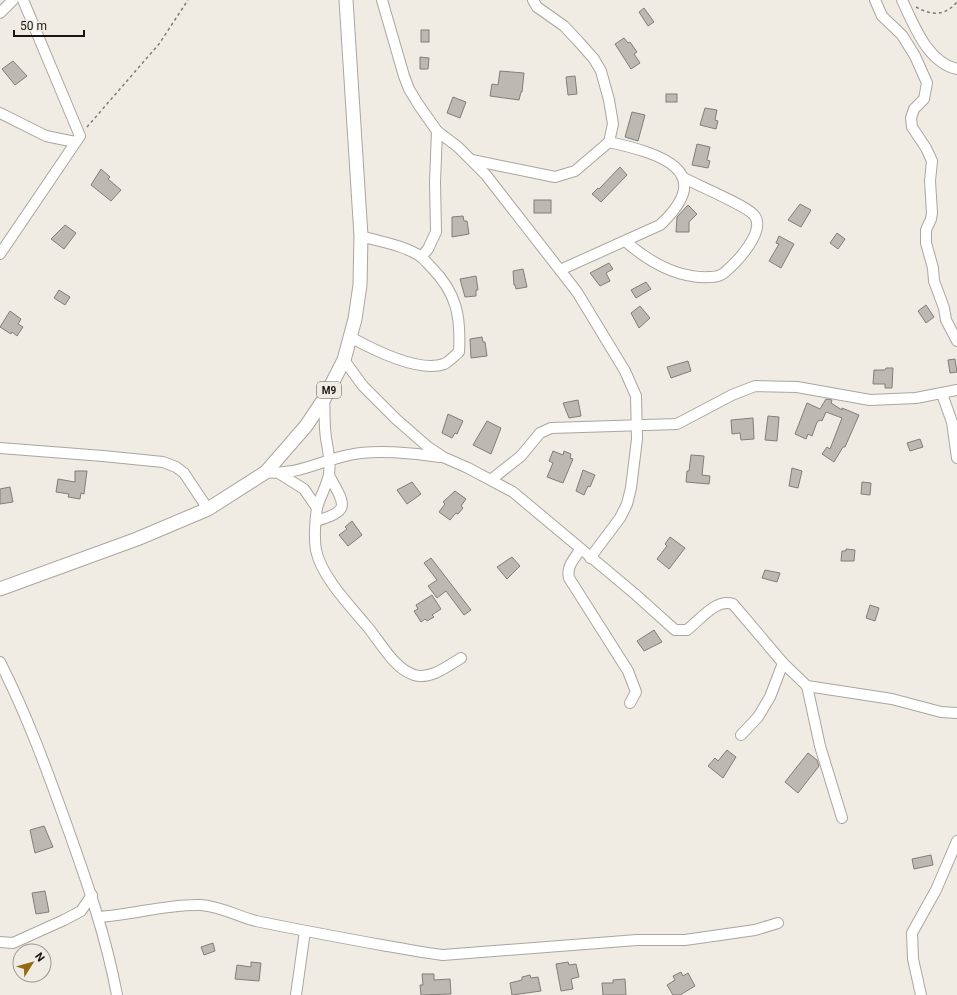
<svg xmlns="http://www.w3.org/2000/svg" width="957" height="995" font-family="Roboto,sans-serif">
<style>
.building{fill:#bdb8b1;stroke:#827f78}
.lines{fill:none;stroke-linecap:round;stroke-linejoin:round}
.minor-casing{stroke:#aaa69f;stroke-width:12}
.major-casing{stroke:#aaa69f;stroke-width:15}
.path{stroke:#7f7d77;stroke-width:1.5;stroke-dasharray:3 3;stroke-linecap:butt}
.minor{stroke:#fff;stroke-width:10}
.major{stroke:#fff;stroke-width:13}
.labels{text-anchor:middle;stroke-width:3;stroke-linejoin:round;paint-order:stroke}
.shield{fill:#f0ece4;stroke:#595752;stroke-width:1}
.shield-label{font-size:10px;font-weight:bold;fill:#181714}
</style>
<rect width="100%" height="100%" fill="#f0ece4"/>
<g class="building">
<path d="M644,8L654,22L648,26L639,12Z"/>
<rect x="421" y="30" width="8" height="12"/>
<path d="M624,38L628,43L630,42L637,52L634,54L640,63L631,69L615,44Z"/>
<path d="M420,57L429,58L428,69H420Z"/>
<path d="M13,61L27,76L15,85L2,69Z"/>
<path d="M500,71L524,73L522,92H521L519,100L490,96L492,84L498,85Z"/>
<path d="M575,76L577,94L568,95L566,77Z"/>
<rect x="666" y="94" width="11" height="8"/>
<path d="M453,97L466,102L460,118L447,113Z"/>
<path d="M705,108L717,110L715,120L718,121L716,129L700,125Z"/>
<path d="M632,112L645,115L638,141L625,137Z"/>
<path d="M697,144L710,147L707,160L710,161L708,168L692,165Z"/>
<path d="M620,167L627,175L601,202L592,194L598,188L599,189Z"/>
<path d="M101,169L110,177L108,179L121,190L111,201L91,185Z"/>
<rect x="534" y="200" width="17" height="13"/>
<path d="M800,204L811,210L801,227L788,220Z"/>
<path d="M688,205L697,214L689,222V232H676L677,217Z"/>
<path d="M463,216L464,221H467L469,234L452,237V217Z"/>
<path d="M65,225L76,233L64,249L51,239Z"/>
<path d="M837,233L845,239L838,249L830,243Z"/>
<path d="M779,236L794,244L781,268L769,261L779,244L776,243Z"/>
<path d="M609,263L613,269L606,273L610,281L600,286L590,273Z"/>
<path d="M523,269L527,287L516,289L515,285H514L513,271Z"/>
<path d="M476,276L478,290H476V296L465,297L460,279Z"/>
<path d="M646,282L651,289L636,298L631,290Z"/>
<path d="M59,290L70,297L65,305L54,298Z"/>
<path d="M926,305L934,317L926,323L918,311Z"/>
<path d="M640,306L650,318L639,328L631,313Z"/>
<path d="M10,311L21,319L18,324L23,327L17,336L12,332L11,334L0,327Z"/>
<path d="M482,337L483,342H485L487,356L471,358L470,339Z"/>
<path d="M955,359L957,372L950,373L948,360Z"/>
<path d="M688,361L691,371L671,378L667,367Z"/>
<path d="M886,368H893L892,388H885V384H873L874,370H885Z"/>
<path d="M826,399L832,400L831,403L842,410V408L859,415L845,447H843L834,462L822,454L827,447L830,449L842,418L826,412L822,421L820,420L817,422L812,436L808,434L806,439L795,434L807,403L820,409Z"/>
<path d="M578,400L581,416L569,418L563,403Z"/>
<path d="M448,414L463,421L457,434L455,433L452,438L442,433Z"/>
<path d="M768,416L779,417L777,441L765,440Z"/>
<path d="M753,418L754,439L741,440L740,433L732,434L731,420Z"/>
<path d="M487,421L501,428L491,454L473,445Z"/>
<path d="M920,439L923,447L910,451L907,443Z"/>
<path d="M553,451L563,455L564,451L571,454L570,458L573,459L563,483L547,477L553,463L549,461Z"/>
<path d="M691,455L704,456L702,475L710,476L709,484L686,482L687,471H689Z"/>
<path d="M792,468L802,471L798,488L789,486Z"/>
<path d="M583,470L595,475L590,487L588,486L584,495L576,491Z"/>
<path d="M75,471H87L84,494L81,493L80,499L68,497L69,494L56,492L58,479L75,482Z"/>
<path d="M412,482L421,494L407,504L397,490Z"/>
<path d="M862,482L871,483L870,495L861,494Z"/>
<path d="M10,487L13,502L0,504V489Z"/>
<path d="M455,491L466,499L461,506L463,508L458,514L456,513L450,520L439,512L445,504L443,502Z"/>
<path d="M352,521L362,535L348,546L339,535L347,529L345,527Z"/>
<path d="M670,537L685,548L669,569L657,559L667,546L665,544Z"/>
<path d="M846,549L855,550L854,561H841L842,551H846Z"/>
<path d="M512,557L520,566L507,579L497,567Z"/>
<path d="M431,558L471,610L464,615L446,591L437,598L428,586L437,580L424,563Z"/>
<path d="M765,570L780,573L777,582L762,578Z"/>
<path d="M432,595L441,609L432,615L434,617L427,621L425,619L421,622L414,611L418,609L416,605Z"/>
<path d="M870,605L879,608L875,621L866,618Z"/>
<path d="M654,630L662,642L644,651L637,641Z"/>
<path d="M727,750L736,757L723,778L708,766L715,758L718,761Z"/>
<path d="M808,753L817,760L819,766L798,793L785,782Z"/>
<path d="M44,826L53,847L35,853L30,830Z"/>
<path d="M931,855L933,865L914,869L912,859Z"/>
<path d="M45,891L49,912L36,914L32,893Z"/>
<path d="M213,943L215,951L204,955L201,947Z"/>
<path d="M251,962L261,963L259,981L235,979L237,965L251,967Z"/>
<path d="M568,962L569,965L576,964L579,977L571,979L573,989L561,991L556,964Z"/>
<path d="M681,972L683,976L688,973L695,986L680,995H673L667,985L675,980L673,976Z"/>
<path d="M422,974H434V980L450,979L451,994L421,995L420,985H423Z"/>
<path d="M530,975L531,978L538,977L541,991L512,995L510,983L522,980V977Z"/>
<path d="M625,979L626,995H603L602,983H613V980Z"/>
</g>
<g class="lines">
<defs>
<g id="minor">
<path d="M382,0L404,76L409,89L418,104L437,131L458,147L486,175L577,292L625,371L636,396L637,439L631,488L627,504L620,518L590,558"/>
<path d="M875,0L882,16L902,35L915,56L927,83L924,99L914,109L911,118L912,127L926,148L932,161L930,181L932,213L931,219L926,230V243L933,268L934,281L944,308L946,320L957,341"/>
<path d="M902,0C914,25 927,62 957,69"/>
<path d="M0,13L13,0"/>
<path d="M0,113L46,136L75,142"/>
<path d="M472,160L555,177L575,171L609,142L613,124L609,100L601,71L594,59L579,42L564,26L537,7L533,0"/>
<path d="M625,241C648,261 677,279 710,277C715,277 720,276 724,273C736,263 767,231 754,215C745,205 699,186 684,178"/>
<path d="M0,254L80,136L23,0"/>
<path d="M421,257L428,249L436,232L435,182L437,131"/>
<path d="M560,270L660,225C719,170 658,153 609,142"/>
<path d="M350,337C372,349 419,373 444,364C449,362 455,355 459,352C461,317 457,293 431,267C428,264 424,259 420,256C403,245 381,242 361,236"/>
<path d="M344,360L363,386L396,419L428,447L443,457L468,468L513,492L635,594L675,630H687C700,620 716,598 733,604L783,663L807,686L892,699L941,712L957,713"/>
<path d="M942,394L952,422L957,458"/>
<path d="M324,399C325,412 324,425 326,438C328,450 331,462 329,474C327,486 320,496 317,508C315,520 314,539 316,550C321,576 350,606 366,625C380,641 393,668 414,675C430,680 448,666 461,658"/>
<path d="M0,448L103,456L163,462L176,467L184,473L208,509"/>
<path d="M266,472C296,476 320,461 349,455C373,449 415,453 440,457"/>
<path d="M280,474L304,489L317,508"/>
<path d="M492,479L521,456L540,433L551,428L677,424L732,395L755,386L797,387L870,400L916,398L957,390"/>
<path d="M316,521C354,510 343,503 329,475"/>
<path d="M580,550C574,559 566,567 569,578L628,671L636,692L630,703"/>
<path d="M0,662C27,715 47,770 67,826C87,882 106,936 117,995"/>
<path d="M807,686L820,746L842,818"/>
<path d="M741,735L758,717L770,697L783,663"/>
<path d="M98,917C133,915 166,904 200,905C220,906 237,916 256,921C299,930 343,938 387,946C406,949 424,953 443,955L637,940H685L755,930L778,923"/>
<path d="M0,942L13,943L64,920L81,911L92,895"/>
<path d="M296,995L305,931"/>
<path d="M921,995L913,959L912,933L936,890L957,841"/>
</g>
<path id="major" d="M0,589L137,539L208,509L266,472L306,426L324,399L344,360L355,319L360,285L361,236L346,0"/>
</defs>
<use href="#minor" class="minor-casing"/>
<use href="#major" class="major-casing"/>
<g class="path">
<path d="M916,7C932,16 945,16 957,2"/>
<path d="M87,127L159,44L188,0"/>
</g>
<use href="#minor" class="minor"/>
<use href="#major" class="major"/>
</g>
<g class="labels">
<rect class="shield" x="317" y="382" width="24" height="16" rx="3"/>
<g class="shield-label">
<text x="329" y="394">M9</text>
</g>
</g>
<g transform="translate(32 963) rotate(53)"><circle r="19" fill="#f0ece4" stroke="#9a9791"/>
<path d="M0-3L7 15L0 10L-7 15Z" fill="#926a12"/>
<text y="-6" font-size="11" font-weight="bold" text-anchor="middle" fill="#181714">N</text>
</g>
<path d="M14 30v6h70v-6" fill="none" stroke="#181714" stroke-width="2"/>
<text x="20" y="30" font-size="12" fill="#181714" stroke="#f0ece4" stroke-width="3" paint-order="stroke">50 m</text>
</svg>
